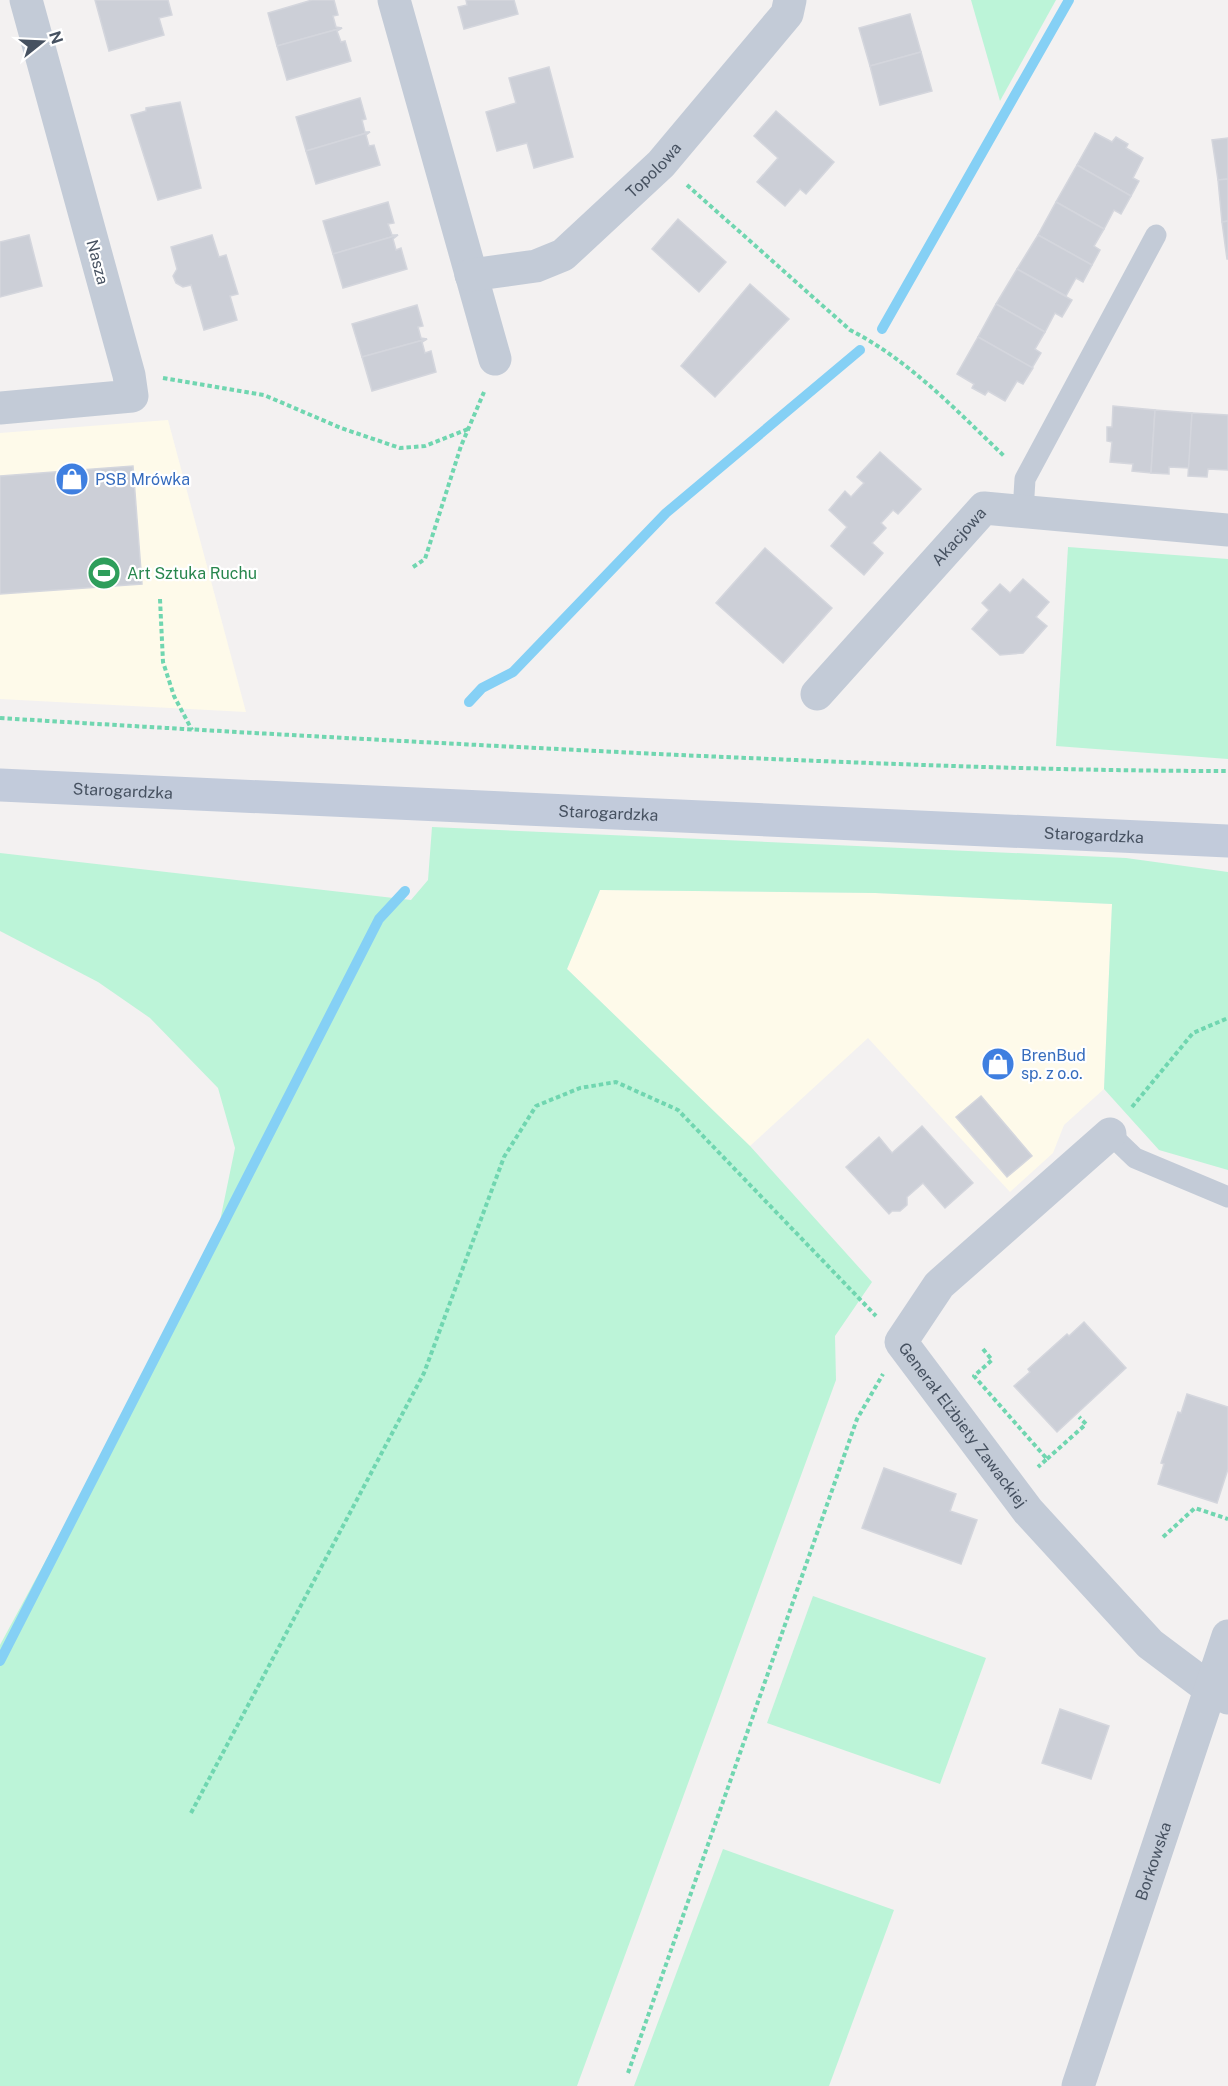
<svg xmlns="http://www.w3.org/2000/svg" width="1228" height="2086" font-family="'Public Sans',sans-serif">
<style>
.commercial{fill:#fefaea}
.green{fill:#bcf4d8}
.lines{fill:none;stroke-linecap:round;stroke-linejoin:round}
.stream{stroke:#85d0f5;stroke-width:10}
.building{fill:#cccfd7;stroke:#d4d6dd;stroke-width:1.5}
.path{stroke:#70d6b0;stroke-width:4;stroke-dasharray:4.5 3;stroke-linecap:butt}
.service{stroke:#c3cbd7;stroke-width:21}
.minor{stroke:#c3cbd7;stroke-width:33}
.tertiary{stroke:#c3cbd7;stroke-width:33}
.secondary{stroke:#c2cbdb;stroke-width:33}
.labels{text-anchor:middle;stroke-width:4.5;stroke-linejoin:round;paint-order:stroke}
.street-label{font-size:16px;fill:#465160;stroke:#fff}
.shop-label{font-size:16px;fill:#366cbe;stroke:#fff;text-anchor:start}
.leisure-label{font-size:16px;fill:#27864d;stroke:#fff;text-anchor:start}
</style>
<rect width="100%" height="100%" fill="#f3f1f1"/>
<g class="commercial">
<path d="M168,420L246,712L0,699V433Z"/>
<path d="M600,890L875,893L1112,904L1104,1089L1064,1125L1053,1153L1010,1192L868,1038L750,1146L567,969Z"/>
</g>
<g class="green">
<path d="M971,0H1056L1000,101Z"/>
<path d="M1068,547L1228,559V759L1056,746Z"/>
<path d="M432,827L1126,858L1228,872V1170L1159,1150L1104,1089L1112,904L875,893L600,890L567,969L750,1146L872,1282L835,1336L836,1380L577,2086H0V1645L214,1250L235,1148L218,1088L150,1018L98,982L0,931V853L411,900L428,880Z"/>
<path d="M813,1596L986,1658L940,1784L767,1723Z"/>
<path d="M723,1849L894,1910L829,2086H634Z"/>
</g>
<g class="lines">
<g class="stream">
<path d="M882,329L1069,0"/>
<path d="M469,702L482,688L513,672L666,513L860,350"/>
<path d="M0,1661L379,919L405,891"/>
</g>
</g>
<g class="building">
<path d="M95,0H168L172,15L159,18L164,35L109,51Z"/>
<path d="M312,0H334L338,15L333,16L336,27L342,28L277,46L268,13Z"/>
<path d="M466,0H514L518,14L464,29L458,7L467,5Z"/>
<path d="M910,14L921,52L870,66L859,28Z"/>
<path d="M342,28L337,31L341,42L345,41L351,61L287,80L277,46Z"/>
<path d="M921,52L932,91L880,105L870,66Z"/>
<path d="M549,67L573,157L534,168L527,143L497,151L486,112L516,103L509,78Z"/>
<path d="M360,98L366,119L362,120L365,132H370L306,151L296,117Z"/>
<path d="M180,102L201,188L158,200L131,115L146,111V108Z"/>
<path d="M776,111L834,162L806,194L800,189L785,206L757,182L778,158L754,136Z"/>
<path d="M370,132L366,135L369,146L374,145L380,165L316,184L306,151Z"/>
<path d="M1095,133L1112,142L1116,137L1128,144L1126,148L1143,158L1133,178L1139,181L1131,196L1077,165Z"/>
<path d="M1228,138V179L1218,180L1212,140Z"/>
<path d="M1077,165L1131,196L1121,214L1114,210L1104,229L1056,202Z"/>
<path d="M1228,179V221L1222,222L1218,180Z"/>
<path d="M388,202L394,223L388,224L392,235H398L333,254L323,221Z"/>
<path d="M1056,202L1104,229L1094,246L1100,250L1092,265L1038,235Z"/>
<path d="M678,219L726,262L699,292L652,249Z"/>
<path d="M1228,221V259H1227L1222,222Z"/>
<path d="M29,235L42,286L0,297V242Z"/>
<path d="M212,235L219,257L226,255L238,294L230,296L237,320L204,330L191,285L183,287L176,283L173,276L177,269L171,247Z"/>
<path d="M398,235L393,239L396,250L401,248L407,269L343,288L333,254Z"/>
<path d="M1038,235L1092,265L1083,282L1076,278L1066,296L1017,269Z"/>
<path d="M1017,269L1072,300L1062,317L1055,313L1045,332L996,304Z"/>
<path d="M750,284L789,319L715,397L681,366Z"/>
<path d="M996,304L1045,332L1035,349L1041,353L1032,368L978,337Z"/>
<path d="M417,305L423,326L418,327L421,338L427,339L362,357L352,324Z"/>
<path d="M978,337L1033,368L1023,384L1017,381L1005,401L988,391L985,395L972,388L974,384L957,374Z"/>
<path d="M427,339L422,342L425,353L431,351L436,372L372,391L362,357Z"/>
<path d="M1113,406L1155,410L1151,473L1132,471L1133,464L1110,462L1112,442L1107,441V427H1112Z"/>
<path d="M1155,410L1192,413L1189,468L1169,467V474L1151,473Z"/>
<path d="M1192,413L1228,415V470L1208,469L1207,477L1188,476Z"/>
<path d="M880,452L921,489L898,514L893,510L881,523L886,528L872,543L883,553L864,575L831,546L847,527L829,510L845,491L851,497L864,483L857,477Z"/>
<path d="M133,466L142,584L0,594V476Z"/>
<path d="M765,548L832,608L783,663L716,603Z"/>
<path d="M1023,579L1049,602L1036,617L1047,626L1023,653L1000,655L972,629L989,610L982,603L1000,584L1010,593Z"/>
<path d="M981,1096L1032,1156L1007,1177L956,1117Z"/>
<path d="M922,1126L973,1183L945,1208L923,1183L907,1197V1205L900,1211H892L889,1214L846,1167L879,1137L892,1153Z"/>
<path d="M1084,1322L1126,1368L1057,1432L1014,1386L1030,1372L1028,1369L1067,1334L1069,1336Z"/>
<path d="M1187,1394L1228,1407V1469L1217,1503L1158,1484L1164,1464L1161,1463L1178,1412L1181,1413Z"/>
<path d="M884,1468L956,1494L950,1511L977,1520L961,1564L862,1528Z"/>
<path d="M1060,1709L1109,1726L1091,1779L1042,1763Z"/>
</g>
<g class="lines">
<g class="path">
<path d="M687,185L850,330C909,360 957,411 1004,456"/>
<path d="M163,378L264,395L341,428L400,448L425,446L468,429"/>
<path d="M413,567L425,559L461,446L484,392"/>
<path d="M160,599L163,662L174,696L192,730"/>
<path d="M0,718C226,732 452,744 679,755C862,763 1045,771 1228,771"/>
<path d="M1132,1107L1193,1033L1228,1018"/>
<path d="M983,1349L992,1360L974,1376L1047,1459L1038,1467"/>
<path d="M1047,1459L1086,1424L1079,1417"/>
<path d="M1163,1537L1195,1508L1228,1519"/>
<path d="M191,1813L424,1373L504,1157L536,1106L580,1088L616,1082L678,1110L876,1316"/>
<path d="M628,2073L857,1419L883,1374"/>
</g>
<g class="service">
<path d="M1023,512L1025,479L1156,235"/>
<path d="M1110,1134L1135,1158L1228,1197"/>
</g>
<g class="minor">
<path d="M394,0L495,359"/>
<path id="s1" d="M471,275L536,266L563,255L661,164L787,14L790,0"/>
<path d="M0,408L132,396L129,375L26,0"/>
<path id="s2" d="M817,694L984,508L1228,530"/>
<path id="s3" d="M1110,1134L939,1285L901,1342L1028,1511L1150,1644L1210,1689L1228,1698"/>
</g>
<path class="tertiary" id="s4" d="M1078,2086L1228,1636"/>
<path class="secondary" id="s5" d="M0,785L1228,841"/>
</g>
<defs>
<symbol id="shop-disc" viewBox="-11 -11 22 22"><circle r="9.5" fill="#3f7fe0" stroke="#fff"/><path d="M-5-2.5h2.3a2.7 3.5 0 0 1 5.4 0H5L5.5 6h-11ZM-1.5-2.5h3a1.5 2.3 0 0 0-3 0Z" fill="#fff"/></symbol>
<symbol id="stadium-disc" viewBox="-11 -11 22 22"><circle r="9.5" fill="#2e9e5b" stroke="#fff"/><path d="M0-5a6.5 5 0 1 0 0 10a6.5 5 0 1 0 0-10ZM-3.5-1.8h7v3.6h-7Z" fill="#fff"/></symbol>
</defs>
<g fill-rule="evenodd">
<use href="#shop-disc" x="53" y="460" width="38" height="38"/>
<use href="#stadium-disc" x="85" y="554" width="38" height="38"/>
<use href="#shop-disc" x="979" y="1045" width="38" height="38"/>
</g>
<g class="labels">
<g class="street-label">
<text dy="6" stroke="none"><textPath href="#s1" startOffset="219">Topolowa</textPath></text>
<text transform="translate(98 262) rotate(75)" y="6">Nasza</text>
<text dy="6" stroke="none"><textPath href="#s2" startOffset="212">Akacjowa</textPath></text>
<text dy="6" stroke="none"><textPath href="#s5" startOffset="123">Starogardzka</textPath></text>
<text dy="6" stroke="none"><textPath href="#s5" startOffset="609">Starogardzka</textPath></text>
<text dy="6" stroke="none"><textPath href="#s5" startOffset="1095">Starogardzka</textPath></text>
<text dy="6" stroke="none"><textPath href="#s3" startOffset="400">Generał Elżbiety Zawackiej</textPath></text>
<text dy="6" stroke="none"><textPath href="#s4" startOffset="237">Borkowska</textPath></text>
</g>
<g class="shop-label">
<text x="95" y="485">PSB Mrówka</text>
<text x="1021" y="1061">BrenBud<tspan x="1021" dy="18">sp. z o.o.</tspan></text>
</g>
<g class="leisure-label">
<text x="127" y="579">Art Sztuka Ruchu</text>
</g>
</g>
<g transform="translate(42 42) rotate(72)" stroke="#ffffff" stroke-width="4.5" paint-order="stroke">
<path d="M0-4.5L10 22L0 15L-10 22Z" fill="#465160"/>
<text y="-9" font-size="16" font-weight="bold" text-anchor="middle" fill="#465160">N</text>
</g>
</svg>
